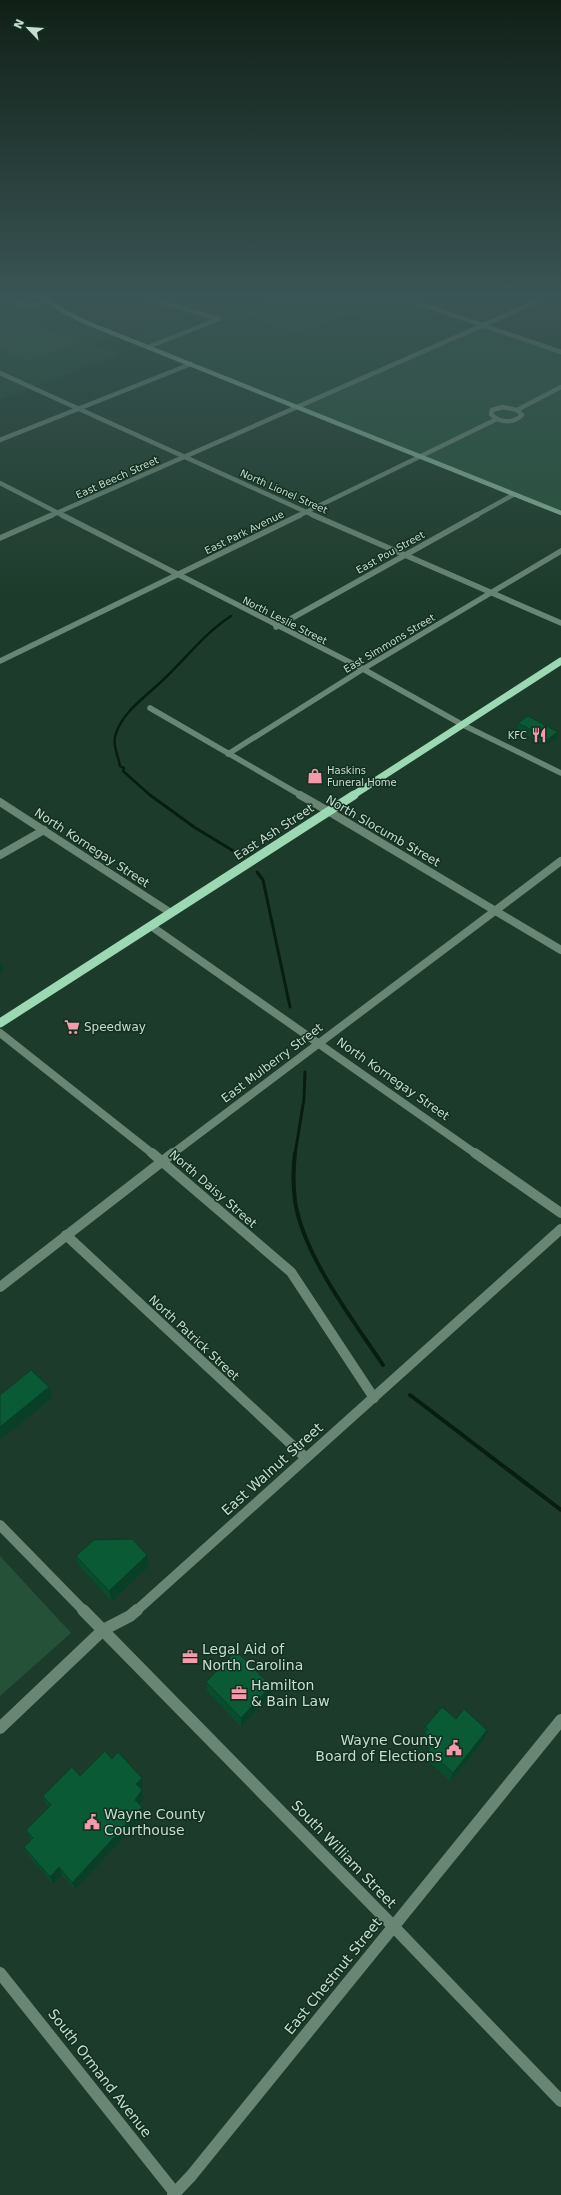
<svg xmlns="http://www.w3.org/2000/svg" width="561" height="2195" font-family="'DejaVu Sans',sans-serif">
<style>
.built{fill:#204731}
.green{fill:#265139}
.lines{fill:none;stroke-linecap:round;stroke-linejoin:round}
.stream-far2{stroke:#071d11;stroke-width:2.5}
.stream-far1{stroke:#071d11;stroke-width:3}
.stream{stroke:#071d11;stroke-width:4}
.minor-far4{stroke:#698674;stroke-width:4.5}
.minor-far3{stroke:#698674;stroke-width:5.5}
.minor-far2{stroke:#698674;stroke-width:8}
.minor-far1{stroke:#698674;stroke-width:10}
.minor{stroke:#698674;stroke-width:12}
.tertiary-far2{stroke:#698674;stroke-width:8}
.tertiary-far1{stroke:#698674;stroke-width:10}
.tertiary{stroke:#698674;stroke-width:12}
.secondary{stroke:#87b498;stroke-width:4.5}
.primary-far1{stroke:#9dd8b4;stroke-width:7}
.primary{stroke:#9dd8b4;stroke-width:9}
.wall{fill:#094d2e}
.shaded-wall{fill:#083f26}
.building{fill:#0b5a36;stroke:#083f26}
.labels{text-anchor:middle;stroke-width:3;stroke-linejoin:round;paint-order:stroke}
.far-street-label{font-size:10px;fill:#cadbd0;stroke:#123020}
.far-poi-label{font-size:10px;fill:#cadbd0;stroke:#123020;text-anchor:end}
.street-label{font-size:12px;fill:#cadbd0;stroke:#123020}
.poi-label{font-size:12px;fill:#cadbd0;stroke:#123020;text-anchor:start}
.near-street-label{font-size:14px;fill:#cadbd0;stroke:#123020}
.near-poi-label{font-size:14px;fill:#cadbd0;stroke:#123020;text-anchor:start}
</style>
<rect width="100%" height="100%" fill="#1d3b2a"/>
<g class="built">
<path d="M158,296H397L483,325L297,408L126,339L188,310L153,298Z"/>
<path d="M0,298L28,306L48,301L63,311L118,335L95,345L119,354L0,400Z"/>
</g>
<g class="green">
<path d="M293,296H371L389,303L304,330H286L243,313Z"/>
<path d="M17,317L78,342L28,361L0,349V323Z"/>
<path d="M483,325L561,352V509L559,510L297,408Z"/>
<path d="M0,1556L71,1633L0,1696Z"/>
</g>
<g class="lines">
<path class="stream-far2" d="M151,796L123,771L124,768L120,766C118,755 112,744 116,733C124,710 148,695 164,679C187,657 205,633 231,616"/>
<g class="stream-far1">
<path d="M150,795L194,827L240,855"/>
<path d="M257,872L263,880L290,1007"/>
<path d="M295,1154L304,1099L305,1072"/>
</g>
<g class="stream">
<path d="M295,1153C293,1169 293,1185 295,1201C303,1255 353,1320 383,1365"/>
<path d="M410,1395L561,1510"/>
</g>
<g class="minor-far4">
<path d="M142,296L219,319"/>
<path d="M397,296L561,352"/>
<path d="M0,298L28,306L48,301"/>
<path d="M148,347L219,319"/>
<path d="M0,373L315,516"/>
<path d="M503,407L517,410L522,415C513,424 499,423 491,414L492,410Z"/>
<path d="M517,410L561,387"/>
<path d="M0,440L191,364"/>
<path d="M0,483L64,516"/>
<path d="M50,516L549,296"/>
<path d="M298,516L497,419"/>
<path d="M475,516L513,495"/>
</g>
<g class="minor-far3">
<path d="M62,515L363,669L463,725L561,773"/>
<path d="M313,515L561,623"/>
<path d="M0,538L52,515"/>
<path d="M276,627L477,515"/>
<path d="M0,661L300,515"/>
<path d="M150,708L302,796"/>
<path d="M228,754L363,669L561,551"/>
</g>
<g class="minor-far2">
<path d="M300,795L328,811"/>
<path d="M0,802L171,913"/>
<path d="M0,855L44,830"/>
<path d="M151,926L476,1154"/>
<path d="M0,1033L153,1154"/>
<path d="M172,1154L561,861"/>
</g>
<g class="minor-far1">
<path d="M152,1153L291,1272L374,1398"/>
<path d="M475,1153L561,1213"/>
<path d="M66,1235L306,1458"/>
<path d="M0,1287L173,1153"/>
</g>
<g class="minor">
<path d="M0,1973L175,2193"/>
<path d="M173,2195L191,2176L561,1720"/>
</g>
<path class="tertiary-far2" d="M328,811L561,950"/>
<g class="tertiary-far1">
<path d="M0,1525L84,1611"/>
<path d="M136,1611L561,1229"/>
</g>
<g class="tertiary">
<path d="M83,1610L393,1926L561,2101"/>
<path d="M0,1728L103,1630L130,1616L137,1610"/>
</g>
<path class="secondary" d="M42,296L63,311L85,322L561,513"/>
<path class="primary-far1" d="M352,796L561,661"/>
<path class="primary" d="M0,1023L354,795"/>
</g>
<g class="wall">
<path d="M518,723L557,738L547,745L517,730Z"/>
<path d="M147,1555L149,1566L112,1601L79,1566L76,1556Z"/>
<path d="M206,1682L271,1695L241,1727L207,1691Z"/>
<path d="M456,1719L485,1739L450,1781L426,1759L428,1750L430,1748L422,1741L425,1727Z"/>
<path d="M80,1776L143,1786L141,1789L142,1790L144,1798L140,1804L142,1807L144,1815L75,1890L62,1875L53,1884L28,1855L24,1847L31,1840L26,1830L49,1807L46,1805L43,1796Z"/>
</g>
<g class="shaded-wall">
<path d="M558,732L557,738L547,745L548,739Z"/>
<path d="M1,962L3,971L0,973V963Z"/>
<path d="M49,1387L52,1398L0,1440V1427Z"/>
<path d="M147,1555L149,1566L112,1601L109,1591Z"/>
<path d="M271,1686V1695L241,1727V1718Z"/>
<path d="M487,1730L485,1739L450,1781L453,1773Z"/>
<path d="M142,1778L143,1786L138,1792L136,1784Z"/>
<path d="M142,1790L144,1798L137,1808L135,1800Z"/>
<path d="M142,1807L144,1815L75,1890L72,1883Z"/>
<path d="M59,1867L62,1875L53,1884L50,1877Z"/>
</g>
<g class="building">
<path d="M528,716L558,732L548,739L518,723Z"/>
<path d="M31,1370L49,1387L0,1427V1395Z"/>
<path d="M132,1539L147,1555L109,1591L76,1556L94,1540Z"/>
<path d="M236,1651L271,1686L241,1718L206,1682Z"/>
<path d="M442,1707L456,1719L464,1709L487,1730L453,1773L428,1750L435,1742L424,1732L428,1729L425,1727Z"/>
<path d="M105,1751L112,1759L118,1752L142,1778L136,1784L142,1790L135,1800L142,1807L72,1883L59,1867L50,1877L24,1847L33,1838L26,1830L51,1805L43,1796L72,1767L80,1776Z"/>
</g>
<linearGradient id="sky" x2="0" y2="1"><stop stop-color="#102017"/><stop offset="0.49" stop-color="#3a5555"/><stop offset="1" stop-color="#3a5555" stop-opacity="0"/></linearGradient>
<rect width="561" height="604" fill="url(#sky)"/>
<defs>
<symbol id="restaurant-bare" viewBox="-9 -9 18 18"><path d="M-5-6h1v4h1v-4h1v4h1v-4h1v5L-1.5 .5V6h-2V.5L-5-1ZM5-6V6H3V1.5H1.5Q1.5-4 5-6Z" fill="#f39aab" stroke="#123020" stroke-width="2.5" paint-order="stroke"/></symbol>
<symbol id="shop-bare" viewBox="-9 -9 18 18"><path d="M-5-2.5h2.3a2.7 3.5 0 0 1 5.4 0H5L5.5 6h-11ZM-1.5-2.5h3a1.5 2.3 0 0 0-3 0Z" fill="#f39aab" stroke="#123020" stroke-width="2.5" paint-order="stroke"/></symbol>
<symbol id="supermarket-bare" viewBox="-9 -9 18 18"><path d="M-6-5.5h2.5l.6 2H6L4.5 2H-2.5L-4.4-4H-6ZM-1.5 3.2a1.3 1.3 0 1 0 .1 0ZM3 3.2a1.3 1.3 0 1 0 .1 0Z" fill="#f39aab" stroke="#123020" stroke-width="2.5" paint-order="stroke"/></symbol>
<symbol id="office-bare" viewBox="-9 -9 18 18"><path d="M-6-3h4V-5.5h4V-3h4V5H-6ZM-1-4.5V-3h2v-1.5ZM-6 0V1H6V0Z" fill="#f39aab" stroke="#123020" stroke-width="2.5" paint-order="stroke"/></symbol>
<symbol id="civic-bare" viewBox="-9 -9 18 18"><path d="M-.6-6.5H3V-4.5H.6V-3L4-1V1h2V6H-6V1h2V-1L-.6-3ZM-1.2 2.5V6h2.4V2.5Z" fill="#f39aab" stroke="#123020" stroke-width="2.5" paint-order="stroke"/></symbol>
</defs>
<g fill-rule="evenodd">
<use href="#restaurant-bare" x="528" y="724" width="22" height="22"/>
<use href="#shop-bare" x="304" y="765" width="22" height="22"/>
<use href="#supermarket-bare" x="61" y="1016" width="22" height="22"/>
<use href="#office-bare" x="179" y="1646" width="22" height="22"/>
<use href="#office-bare" x="228" y="1682" width="22" height="22"/>
<use href="#civic-bare" x="443" y="1737" width="22" height="22"/>
<use href="#civic-bare" x="81" y="1811" width="22" height="22"/>
</g>
<g class="labels">
<g class="far-street-label">
<text transform="translate(117 477) rotate(-24)" y="4">East Beech Street</text>
<text transform="translate(284 491) rotate(24)" y="4">North Lionel Street</text>
<text transform="translate(244 532) rotate(-26)" y="4">East Park Avenue</text>
<text transform="translate(390 552) rotate(-29)" y="4">East Pou Street</text>
<text transform="translate(285 620) rotate(27)" y="4">North Leslie Street</text>
<text transform="translate(389 643) rotate(-31)" y="4">East Simmons Street</text>
</g>
<g class="far-poi-label">
<text x="527" y="739">KFC</text>
<text x="327" y="774" text-anchor="start">Haskins<tspan x="327" dy="12">Funeral Home</tspan></text>
</g>
<g class="street-label">
<text transform="translate(383 831) rotate(30)" y="4">North Slocumb Street</text>
<text transform="translate(274 832) rotate(-33)" y="4">East Ash Street</text>
<text transform="translate(92 848) rotate(33)" y="4">North Kornegay Street</text>
<text transform="translate(272 1063) rotate(-37)" y="4">East Mulberry Street</text>
<text transform="translate(393 1079) rotate(35)" y="4">North Kornegay Street</text>
<text transform="translate(213 1189) rotate(41)" y="4">North Daisy Street</text>
<text transform="translate(194 1338) rotate(43)" y="4">North Patrick Street</text>
</g>
<g class="poi-label">
<text x="84" y="1031">Speedway</text>
</g>
<g class="near-street-label">
<text transform="translate(272 1469) rotate(-42)" y="5">East Walnut Street</text>
<text transform="translate(344 1854) rotate(46)" y="5">South William Street</text>
<text transform="translate(333 1976) rotate(-51)" y="5">East Chestnut Street</text>
<text transform="translate(100 2073) rotate(52)" y="5">South Ormand Avenue</text>
</g>
<g class="near-poi-label">
<text x="202" y="1654">Legal Aid of<tspan x="202" dy="16">North Carolina</tspan></text>
<text x="251" y="1690">Hamilton<tspan x="251" dy="16">&amp; Bain Law</tspan></text>
<text x="442" y="1745" text-anchor="end">Wayne County<tspan x="442" dy="16">Board of Elections</tspan></text>
<text x="104" y="1819">Wayne County<tspan x="104" dy="16">Courthouse</tspan></text>
</g>
</g>
<g transform="translate(28 28) rotate(295)" stroke="#123020" stroke-width="3" paint-order="stroke">
<path d="M0-3L7 15L0 10L-7 15Z" fill="#cadbd0"/>
<text y="-6" font-size="11" font-weight="bold" text-anchor="middle" fill="#cadbd0">N</text>
</g>
</svg>
